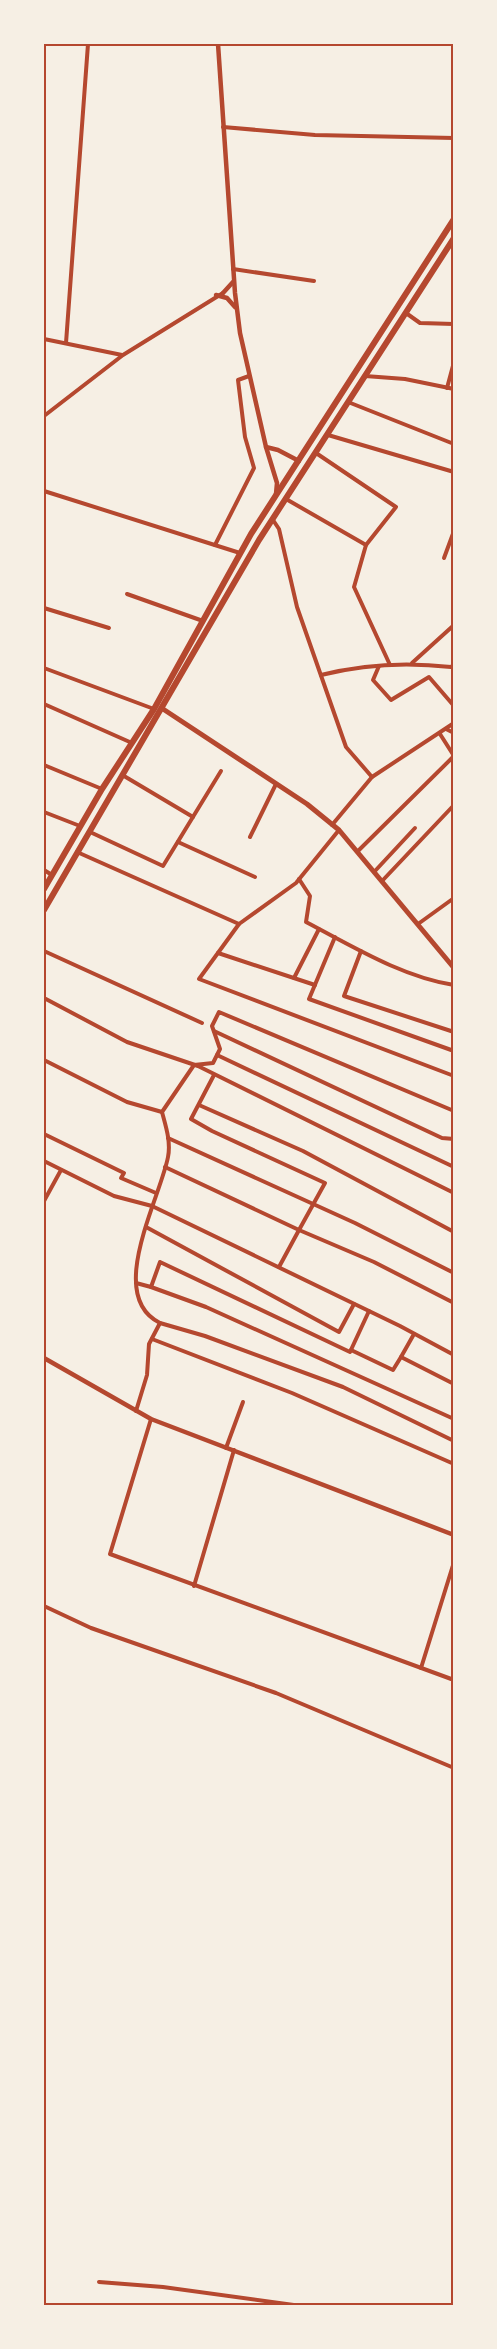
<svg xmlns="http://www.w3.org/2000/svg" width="497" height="2349" font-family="Karla,sans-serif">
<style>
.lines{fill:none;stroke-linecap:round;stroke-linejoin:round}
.minor{stroke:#b5482f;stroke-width:4}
.tertiary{stroke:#b5482f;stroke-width:4.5}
.secondary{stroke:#b5482f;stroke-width:5}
.trunk{stroke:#b5482f;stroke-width:6}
.neatline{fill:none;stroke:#b5482f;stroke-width:2}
</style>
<rect width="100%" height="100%" fill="#f6efe4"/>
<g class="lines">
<g class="minor">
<path d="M223,127L315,135L454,138"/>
<path d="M233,269L314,281"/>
<path d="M406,313L420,323L454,324"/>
<path d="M44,339L122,355"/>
<path d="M66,343L88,44"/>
<path d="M365,376L405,379L454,389"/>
<path d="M447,388L454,362"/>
<path d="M348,402L454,444"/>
<path d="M44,416L123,355L223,293"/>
<path d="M328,435L454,472"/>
<path d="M316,453L396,507L366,545L354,587L390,665"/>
<path d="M44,491L240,553"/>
<path d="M286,499L366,545"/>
<path d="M273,520L279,529L297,607L346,747L372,777"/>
<path d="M215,545L254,468L245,437L238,380L249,376"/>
<path d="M444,558L454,531"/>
<path d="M127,594L203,621"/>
<path d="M44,608L109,628"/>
<path d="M412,663L454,625"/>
<path d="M379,666L373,680L391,700L429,677L454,706"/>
<path d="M44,668L154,709"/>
<path d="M321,675C364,664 408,662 451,667L454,665"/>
<path d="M44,704L132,743"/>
<path d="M446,729L454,733"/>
<path d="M440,734L454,756"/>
<path d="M44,765L102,789"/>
<path d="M124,776L193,817"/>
<path d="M44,812L80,826"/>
<path d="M332,825L372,777L454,723"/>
<path d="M339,830L296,883L239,924L199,979L454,1076"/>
<path d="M90,832L163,866L221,771"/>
<path d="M250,837L276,784"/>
<path d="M178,842L255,877"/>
<path d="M358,851L454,756"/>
<path d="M77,852L239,924"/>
<path d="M44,870L52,875"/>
<path d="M375,871L415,828"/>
<path d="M299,879L310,896L306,922C352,946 402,977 454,985"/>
<path d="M383,880L454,805"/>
<path d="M418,924L454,898"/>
<path d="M335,937L309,999L454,1051"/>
<path d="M44,951L202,1023"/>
<path d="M361,951L344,996L454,1032"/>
<path d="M218,953L315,985"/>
<path d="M294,978L319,929"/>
<path d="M44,998L127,1042L198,1066L454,1193"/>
<path d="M214,1031L442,1138L454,1139"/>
<path d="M217,1055L454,1167"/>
<path d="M44,1060L127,1102L162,1112"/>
<path d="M214,1075L191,1119L212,1131L325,1183L299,1230L374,1262L454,1303"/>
<path d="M199,1105L303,1151L454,1232"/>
<path d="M44,1134L124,1173L121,1178L156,1193"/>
<path d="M168,1138L355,1223L454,1273"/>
<path d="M44,1161L114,1196L152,1206L400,1326L454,1355"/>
<path d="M165,1167L299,1230L279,1267"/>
<path d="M44,1201L61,1170"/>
<path d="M146,1227L339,1332L354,1304"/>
<path d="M136,1283L151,1287L160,1262L350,1352L369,1311"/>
<path d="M151,1287L206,1307L454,1419"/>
<path d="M160,1323L205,1336L343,1387L454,1441"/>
<path d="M152,1339L292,1393L454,1464"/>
<path d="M351,1350L393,1370L401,1357L454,1384"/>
<path d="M401,1357L414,1334"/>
<path d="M136,1411L147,1375L149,1344L160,1323C105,1296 160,1199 168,1157C171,1142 166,1127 162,1112L194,1065L213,1063L220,1049L212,1026L219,1012L454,1111"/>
<path d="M151,1419L110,1554L454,1680"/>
<path d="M226,1448L243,1402"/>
<path d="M194,1586L234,1450"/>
<path d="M44,1606L91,1628L276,1693L454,1768"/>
<path d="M421,1668L454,1562"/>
<path d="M99,2282L163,2287L301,2306"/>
</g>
<g class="tertiary">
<path d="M218,44L235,293L240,333L266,447L277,483L276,494"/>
<path d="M223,293L233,282"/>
<path d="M216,295L227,298L235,307"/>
<path d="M266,447L278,450L299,461"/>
<path d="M44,1358L151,1419L454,1535"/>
</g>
<path class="secondary" d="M163,709L307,804L339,830L454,968"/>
<g class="trunk">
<path d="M44,889L102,789L154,709L251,534L454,219"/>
<path d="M44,910L259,540L454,238"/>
</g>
</g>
<rect width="497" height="2349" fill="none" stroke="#f6efe4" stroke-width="90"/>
<rect x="45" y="45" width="407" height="2259" class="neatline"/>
</svg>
